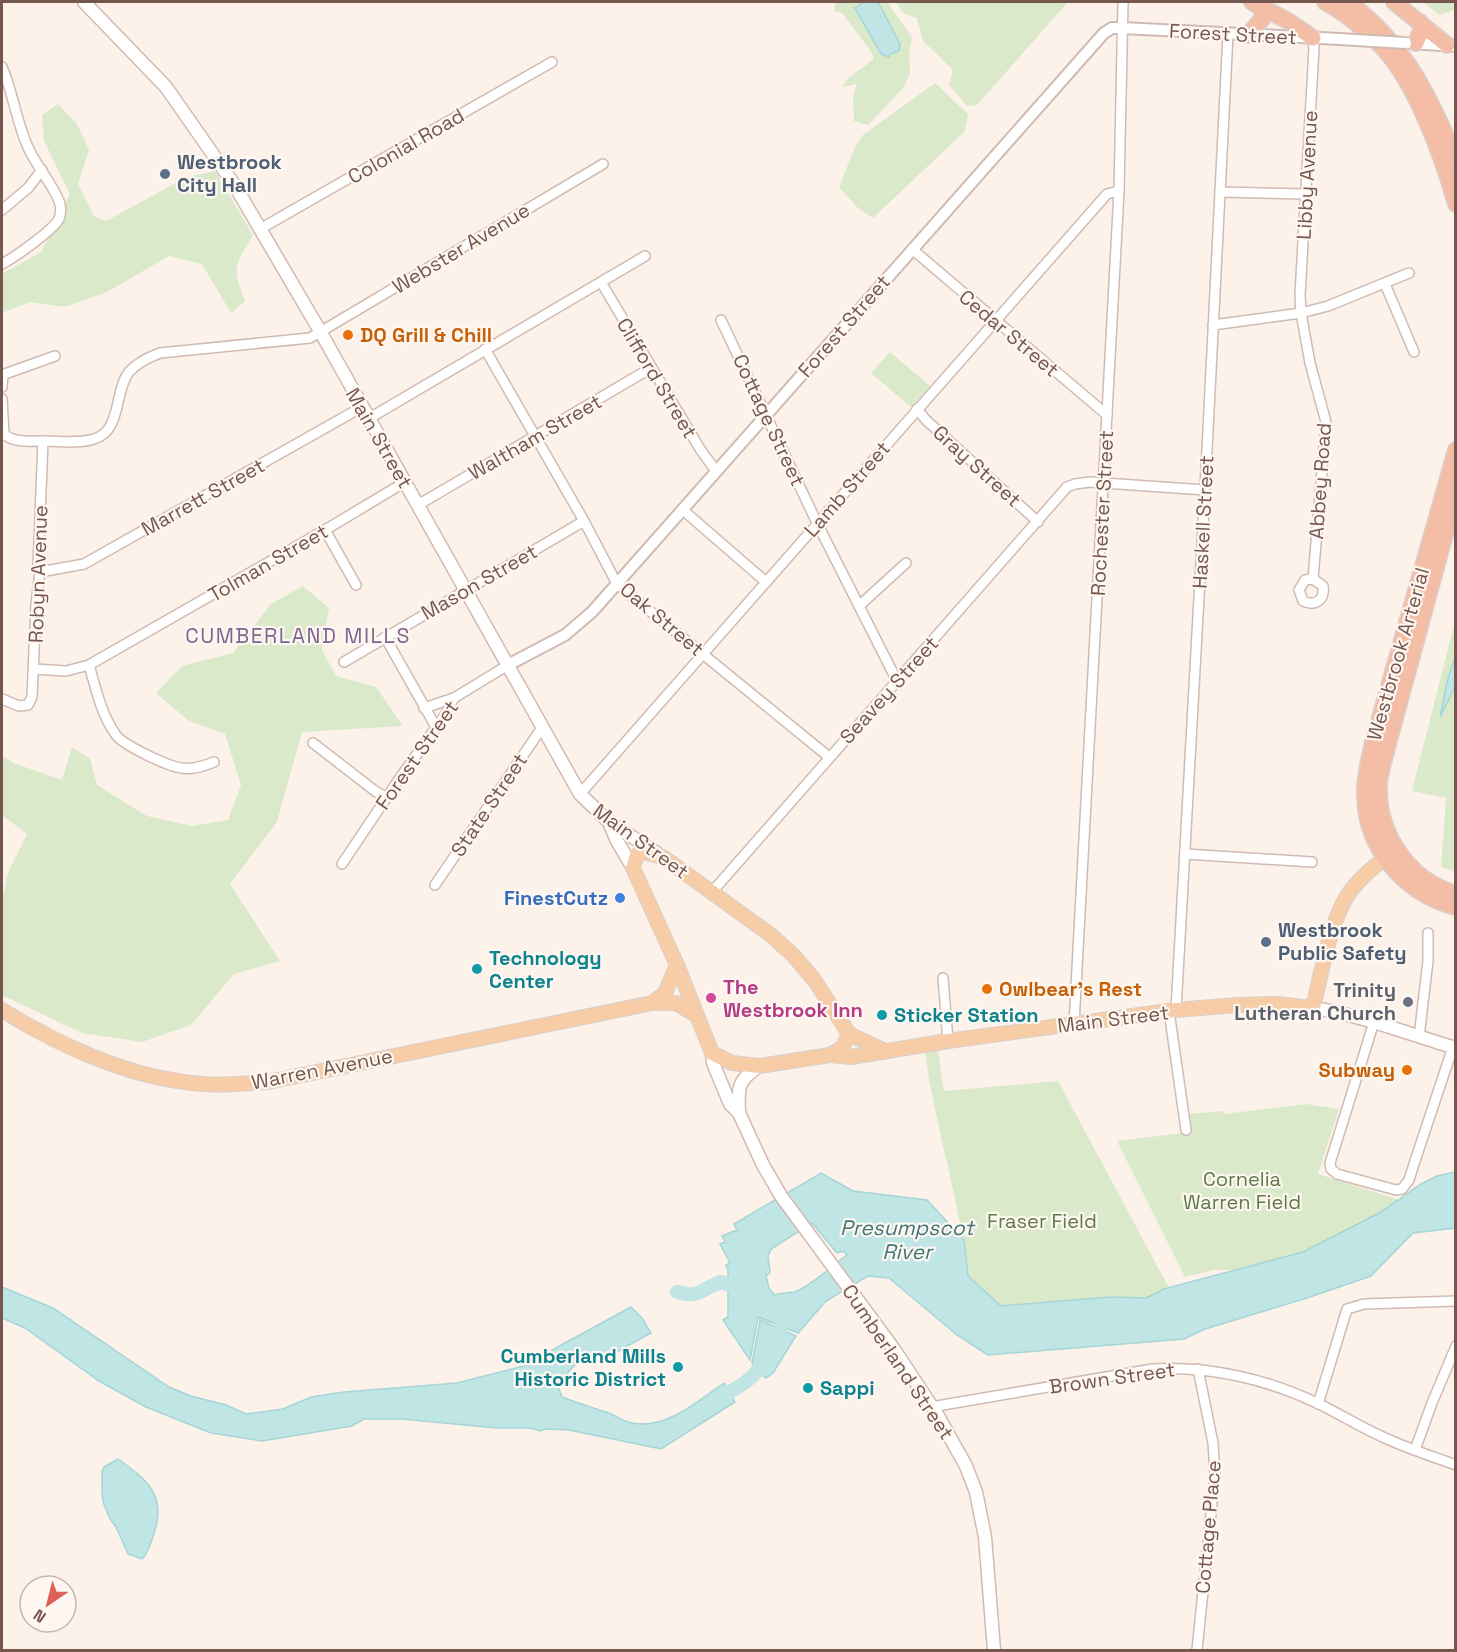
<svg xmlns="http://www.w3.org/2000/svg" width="1457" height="1652" font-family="'Space Grotesk',sans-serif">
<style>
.green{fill:#dae9c9}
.water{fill:#bfe5e5;stroke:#a6d5d6;stroke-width:1.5;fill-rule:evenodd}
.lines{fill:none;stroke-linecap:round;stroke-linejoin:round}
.river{stroke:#bfe5e5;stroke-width:14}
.minor-casing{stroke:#d0bbb2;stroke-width:12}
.tertiary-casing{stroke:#d0bbb2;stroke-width:14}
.secondary-casing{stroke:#d3bab0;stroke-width:15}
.primary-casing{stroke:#d9d0cd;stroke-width:16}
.trunk-casing{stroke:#d9d0cd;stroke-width:18}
.minor{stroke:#fff;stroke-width:9}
.tertiary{stroke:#fff;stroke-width:10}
.secondary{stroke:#fff;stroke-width:12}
.primary{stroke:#f6cda7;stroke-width:14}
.trunk{stroke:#f4bea6;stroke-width:15}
.tertiary-bridge-casing{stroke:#d0bbb2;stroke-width:14;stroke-linecap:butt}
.tertiary-bridge{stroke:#fff;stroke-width:10}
.service-dot{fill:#5c6f8a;stroke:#fef7f1;stroke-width:2}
.food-dot{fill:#e8710a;stroke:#fef7f1;stroke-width:2}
.shop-dot{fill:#3f7fe0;stroke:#fef7f1;stroke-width:2}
.culture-dot{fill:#0f9aa8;stroke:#fef7f1;stroke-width:2}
.hotel-dot{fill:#d1479c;stroke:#fef7f1;stroke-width:2}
.worship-dot{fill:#6b7280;stroke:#fef7f1;stroke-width:2}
.labels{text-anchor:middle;stroke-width:4.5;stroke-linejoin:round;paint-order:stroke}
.street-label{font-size:20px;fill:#76574e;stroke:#fef7f1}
.service-label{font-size:20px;font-weight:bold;fill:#4e5e75;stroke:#fef7f1;text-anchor:start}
.food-label{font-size:20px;font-weight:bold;fill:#c56008;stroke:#fef7f1;text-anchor:start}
.shop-label{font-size:20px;font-weight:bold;fill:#366cbe;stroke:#fef7f1;text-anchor:end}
.culture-label{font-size:20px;font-weight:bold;fill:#0d838f;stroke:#fef7f1;text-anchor:start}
.hotel-label{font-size:20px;font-weight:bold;fill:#b23c85;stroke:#fef7f1;text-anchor:start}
.worship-label{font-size:20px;font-weight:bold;fill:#5b616d;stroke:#fef7f1;text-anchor:end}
.park-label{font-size:20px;fill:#5e7a47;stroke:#fef7f1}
.neighbourhood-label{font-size:21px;letter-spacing:1.5px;fill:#7c6691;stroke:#fef7f1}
.water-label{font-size:21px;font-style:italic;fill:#427879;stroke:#fef7f1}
</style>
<rect width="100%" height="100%" fill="#fcf2ea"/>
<g class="green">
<path d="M835,2H864L855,9L881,54L888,57L900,44L878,2H887L912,37L909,53L910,73L904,87L868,125L854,121L853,95L857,84L842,87L847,79L874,59L870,50L842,13L834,11Z"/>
<path d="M896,2H1068L977,105L967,106L949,85L953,70L923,41L917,18L903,13Z"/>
<path d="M1423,2H1455V10L1439,15Z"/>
<path d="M935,83L968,114L965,131L873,218L858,208L839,187L855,147L863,135Z"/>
<path d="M58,104L77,124L89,150L78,184L94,216L106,221L187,177L215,171L253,235C235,266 231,266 245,301L231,313L202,264L169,256L107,292L65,307L30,302L2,313V274L41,252L70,194L44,141L42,115Z"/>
<path d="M890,352L930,386L911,407L871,373Z"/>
<path d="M303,586L329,608L322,650L336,676L376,687L403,726L302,732L277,822L230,884L280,961L234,974L191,1025L142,1042L82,1033L2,995V903L8,872L27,834L2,815V756L16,764L62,780L72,747L90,759L97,785L147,816L192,826L228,820L241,785L225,734L189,721L156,693L182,666L233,653L271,604Z"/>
<path d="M1455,621V871L1441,867L1446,798L1412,791Z"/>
<path d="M938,1051L944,1091L1058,1081L1169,1288L1146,1298L1111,1297L1001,1306L968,1276C960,1200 935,1128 925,1052Z"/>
<path d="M1306,1104L1339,1109L1318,1174L1400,1200L1338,1245L1235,1270H1213L1185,1277L1117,1141L1191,1132L1189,1114L1223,1111L1224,1114Z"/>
</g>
<g class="water">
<path d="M864,2H878L900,44L899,51L890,54L889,57L881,54L855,8Z"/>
<path d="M1455,658V687L1440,717L1448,678Z"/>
<path d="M1455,1172V1228L1413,1233L1371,1276L1307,1298L1205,1329L1184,1339L988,1355L957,1335L889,1278L868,1276L826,1301L798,1333L758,1317L750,1360L723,1320L728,1317V1269L726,1265L730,1263L720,1244L725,1242L722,1236L737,1230L734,1224L821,1173L853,1191L927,1200L964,1240L968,1276L1001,1306L1111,1297L1146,1298L1164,1289L1303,1252L1381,1212L1421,1184L1437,1176ZM812,1223L837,1253L844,1251L847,1255C834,1265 808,1288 794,1292C787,1293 781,1293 774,1295L769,1288L766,1276L770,1272L768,1256L771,1249Z"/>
<path d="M2,1287L53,1308L169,1387L191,1396L226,1405L246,1414L283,1409L311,1397L344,1392L457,1383L535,1363L554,1349L631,1307L642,1318L651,1333L599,1362C579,1352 565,1374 559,1389L562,1397C577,1403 591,1407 606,1412C615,1415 622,1421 632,1423C666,1430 698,1401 724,1383L735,1402L661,1449L569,1430L546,1429L540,1431L530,1428H497L402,1419H364L352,1426L262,1441L211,1433L146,1407L99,1381L25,1328L2,1318Z"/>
<path d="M760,1320L796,1336L773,1373L766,1378L757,1371L752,1363Z"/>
<path d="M118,1459C147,1480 167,1495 154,1533C151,1542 149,1552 142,1559L128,1554L116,1527L110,1519L103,1502L102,1490V1472L104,1467Z"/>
</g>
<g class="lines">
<g class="river">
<path d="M677,1292C700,1299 702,1288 721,1282L745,1290"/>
<path d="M715,1400C729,1392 747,1384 757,1371C769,1357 781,1328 787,1311"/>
</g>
<defs>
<g id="minor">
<path d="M1313,38L1314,48L1300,295L1301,313L1310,363L1326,422L1313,579L1305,580L1299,590L1303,601C1315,607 1325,600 1323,586L1313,579"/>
<path d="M2,67C13,92 16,120 27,145C35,165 51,181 59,201C61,206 61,213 59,219C52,231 15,257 2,264"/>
<path d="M1220,192L1306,194"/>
<path d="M2,210L28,188L42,170"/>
<path d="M260,229L552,62"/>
<path d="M912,249L1107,415"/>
<path d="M601,282L700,449L716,471"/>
<path d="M1385,284L1414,352"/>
<path d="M721,320L817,523L897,681"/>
<path d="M1213,325L1301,313L1328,306L1409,273"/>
<path d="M485,349L584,521L617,584L829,757"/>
<path d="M2,375L55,356"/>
<path d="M2,387L3,375"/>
<path d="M2,399L4,434C13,443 31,441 44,441C59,441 79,444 94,439C122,431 114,391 129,372C137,363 149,357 160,353L310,338L603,164"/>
<path d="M917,409L926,420L1038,522"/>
<path d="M368,419L645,256"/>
<path d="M418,505L651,368"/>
<path d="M683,510L766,582"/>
<path d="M325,530L356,585"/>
<path d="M40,572L84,564L362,407"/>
<path d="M859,606L906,563"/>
<path d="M385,637L436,727"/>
<path d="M344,662L584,521"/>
<path d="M89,665C96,689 101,714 116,735C123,745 169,767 182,768C193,770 204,766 214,762"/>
<path d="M34,669L66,671L89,665L325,530L405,482"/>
<path d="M2,699L19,706L28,705L32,697L36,604L40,572L38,566L43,441"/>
<path d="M424,708L454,698"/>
<path d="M313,743L375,791L387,798"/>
<path d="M580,794L1107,194L1119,191"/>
<path d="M1185,854L1312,862"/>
<path d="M342,864L397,782L445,715L454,698L508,665"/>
<path d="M435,885L543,726"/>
<path d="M712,892L1067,487L1075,484L1090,482L1205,490"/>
<path d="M943,978L948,1041"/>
<path d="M1176,1010L1205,490L1228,34"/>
<path d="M1169,1011L1186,1130"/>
<path d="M1374,1022L1330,1163L1331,1169L1337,1174L1396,1190L1402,1189L1409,1180L1414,1164L1453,1047"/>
<path d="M1074,1024L1119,191L1123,2"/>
<path d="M1419,1037L1428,961V933"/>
<path d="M1318,1404L1347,1309L1364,1304L1456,1301"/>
<path d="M931,1407L1153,1369C1209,1366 1267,1379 1317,1403C1340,1414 1360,1427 1383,1437C1406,1448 1431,1456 1456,1465"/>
<path d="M1415,1450L1432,1403L1456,1346"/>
<path d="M1197,1650L1215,1474L1213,1443L1198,1369"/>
</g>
<g id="tertiary">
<path d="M1410,43L1456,46"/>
<path d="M508,665L565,635L592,612L1104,33L1112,28H1122L1339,39"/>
</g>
<g id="secondary">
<path d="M84,2L166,87L235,186L320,331L580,794L609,822L657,853"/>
<path d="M609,822L617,841L633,868"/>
<path d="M1313,1008C1362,1015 1408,1034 1456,1048"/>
<path d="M712,1053L713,1063L730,1104L739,1113L763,1165L781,1196L896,1352L938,1416L966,1466L976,1492L985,1537L994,1650"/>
<path d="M739,1113C738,1088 737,1081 759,1066"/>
</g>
<g id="primary">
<path d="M652,1003L665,993L677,965"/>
<path d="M2,1010C62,1047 132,1079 203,1084C225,1086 246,1083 268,1082L652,1003H676L696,1015"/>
<path d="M849,1034L842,1048L830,1055L759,1066L732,1063L712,1053L677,965L633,868L637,855L642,852L663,857L772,936L794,956L815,981L849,1034L885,1051"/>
<path d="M830,1055L851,1057L948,1041L1176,1010L1236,1005L1277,1004L1313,1008C1321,974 1331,916 1352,889C1364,874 1379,862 1394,852"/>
</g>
<g id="trunk">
<path d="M1252,2L1288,21L1313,38"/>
<path d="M1325,2C1343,12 1361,26 1376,41C1414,76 1442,155 1456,204"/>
<path d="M1348,2C1405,44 1429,95 1456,159"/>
<path d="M1394,2L1447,45"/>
<path d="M1248,35L1262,19V10L1256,3"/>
<path d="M1416,43L1421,30L1420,22"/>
<path d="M1456,450L1372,746C1369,762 1364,779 1365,796C1366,849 1405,894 1456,907"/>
<path d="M1456,494L1388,744C1385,757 1380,771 1379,784C1377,833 1408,880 1456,894"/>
</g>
</defs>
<use href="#minor" class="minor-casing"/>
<use href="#tertiary" class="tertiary-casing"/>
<use href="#secondary" class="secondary-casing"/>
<use href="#primary" class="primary-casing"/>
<use href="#trunk" class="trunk-casing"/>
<use href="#minor" class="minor"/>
<use href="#tertiary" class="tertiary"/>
<use href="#secondary" class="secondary"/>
<use href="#primary" class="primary"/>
<use href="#trunk" class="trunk"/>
<defs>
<path id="tertiary-bridge" d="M1339,39L1406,43"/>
</defs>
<use href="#tertiary-bridge" class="tertiary-bridge-casing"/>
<use href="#tertiary-bridge" class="tertiary-bridge"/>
</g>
<g class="service-dot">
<circle cx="165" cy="174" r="6"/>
<circle cx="1266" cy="942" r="6"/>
</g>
<g class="food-dot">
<circle cx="348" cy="335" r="6"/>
<circle cx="987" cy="989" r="6"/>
<circle cx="1407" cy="1070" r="6"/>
</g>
<circle class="shop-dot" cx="620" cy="898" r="6"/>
<g class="culture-dot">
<circle cx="477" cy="969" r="6"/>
<circle cx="882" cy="1015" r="6"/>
<circle cx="678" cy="1367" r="6"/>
<circle cx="808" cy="1388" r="6"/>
</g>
<circle class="hotel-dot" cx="711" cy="998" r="6"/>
<circle class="worship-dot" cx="1408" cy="1002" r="6"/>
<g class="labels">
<g class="street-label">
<text transform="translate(1233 34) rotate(3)" y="7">Forest Street</text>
<text transform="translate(406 146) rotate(-30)" y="7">Colonial Road</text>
<text transform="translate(1307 175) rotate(-87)" y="7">Libby Avenue</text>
<text transform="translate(461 248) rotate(-31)" y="7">Webster Avenue</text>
<text transform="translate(844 326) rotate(-49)" y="7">Forest Street</text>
<text transform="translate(1009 333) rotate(40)" y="7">Cedar Street</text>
<text transform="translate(657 378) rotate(59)" y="7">Clifford Street</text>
<text transform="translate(769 420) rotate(65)" y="7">Cottage Street</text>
<text transform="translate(535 437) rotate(-30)" y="7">Waltham Street</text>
<text transform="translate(379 438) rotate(60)" y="7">Main Street</text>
<text transform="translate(977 466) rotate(42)" y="7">Gray Street</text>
<text transform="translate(1320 481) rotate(-86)" y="7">Abbey Road</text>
<text transform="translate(847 489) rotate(-49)" y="7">Lamb Street</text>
<text transform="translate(203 497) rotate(-29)" y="7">Marrett Street</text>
<text transform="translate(1102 513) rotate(-87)" y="7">Rochester Street</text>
<text transform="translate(1203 522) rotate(-87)" y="7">Haskell Street</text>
<text transform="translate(268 563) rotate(-30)" y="7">Tolman Street</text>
<text transform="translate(38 574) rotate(-88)" y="7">Robyn Avenue</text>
<text transform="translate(479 582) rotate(-30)" y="7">Mason Street</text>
<text transform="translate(662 619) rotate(40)" y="7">Oak Street</text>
<text transform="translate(1398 654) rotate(-74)" y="7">Westbrook Arterial</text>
<text transform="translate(889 690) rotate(-48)" y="7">Seavey Street</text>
<text transform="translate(417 755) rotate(-55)" y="7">Forest Street</text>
<text transform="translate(489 805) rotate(-56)" y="7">State Street</text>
<text transform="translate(641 841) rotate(36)" y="7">Main Street</text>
<text transform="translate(1113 1019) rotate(-7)" y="7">Main Street</text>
<text transform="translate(322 1069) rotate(-11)" y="7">Warren Avenue</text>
<text transform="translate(898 1362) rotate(56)" y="7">Cumberland Street</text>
<text transform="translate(1112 1378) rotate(-8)" y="7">Brown Street</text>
<text transform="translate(1208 1527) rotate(-85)" y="7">Cottage Place</text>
</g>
<g class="service-label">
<text x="177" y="169">Westbrook<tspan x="177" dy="23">City Hall</tspan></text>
<text x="1278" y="937">Westbrook<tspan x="1278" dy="23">Public Safety</tspan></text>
</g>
<g class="food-label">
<text x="360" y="342">DQ Grill &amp; Chill</text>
<text x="999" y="996">Owlbear's Rest</text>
<text x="1395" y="1077" text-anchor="end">Subway</text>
</g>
<g class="shop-label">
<text x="608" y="905">FinestCutz</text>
</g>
<g class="culture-label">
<text x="489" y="965">Technology<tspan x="489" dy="23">Center</tspan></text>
<text x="894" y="1022">Sticker Station</text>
<text x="666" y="1363" text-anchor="end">Cumberland Mills<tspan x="666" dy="23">Historic District</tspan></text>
<text x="820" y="1395">Sappi</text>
</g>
<g class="hotel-label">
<text x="723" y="994">The<tspan x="723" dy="23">Westbrook Inn</tspan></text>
</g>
<g class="worship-label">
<text x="1396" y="997">Trinity<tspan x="1396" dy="23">Lutheran Church</tspan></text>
</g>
<g class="park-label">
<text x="1242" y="1186">Cornelia<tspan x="1242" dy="23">Warren Field</tspan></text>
<text x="1042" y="1228">Fraser Field</text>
</g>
<g class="neighbourhood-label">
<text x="298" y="643">CUMBERLAND MILLS</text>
</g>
<g class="water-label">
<text x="907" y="1235">Presumpscot<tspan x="907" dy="24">River</tspan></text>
</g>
</g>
<rect width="1457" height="1652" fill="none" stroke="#76574e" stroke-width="6"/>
<g transform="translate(48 1604) rotate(215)"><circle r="28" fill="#fef7f1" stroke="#c8b7b0" stroke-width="1.5"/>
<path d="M0-4.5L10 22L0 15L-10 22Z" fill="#de6157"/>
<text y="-9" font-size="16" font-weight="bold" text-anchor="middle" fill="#76574e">N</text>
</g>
</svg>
